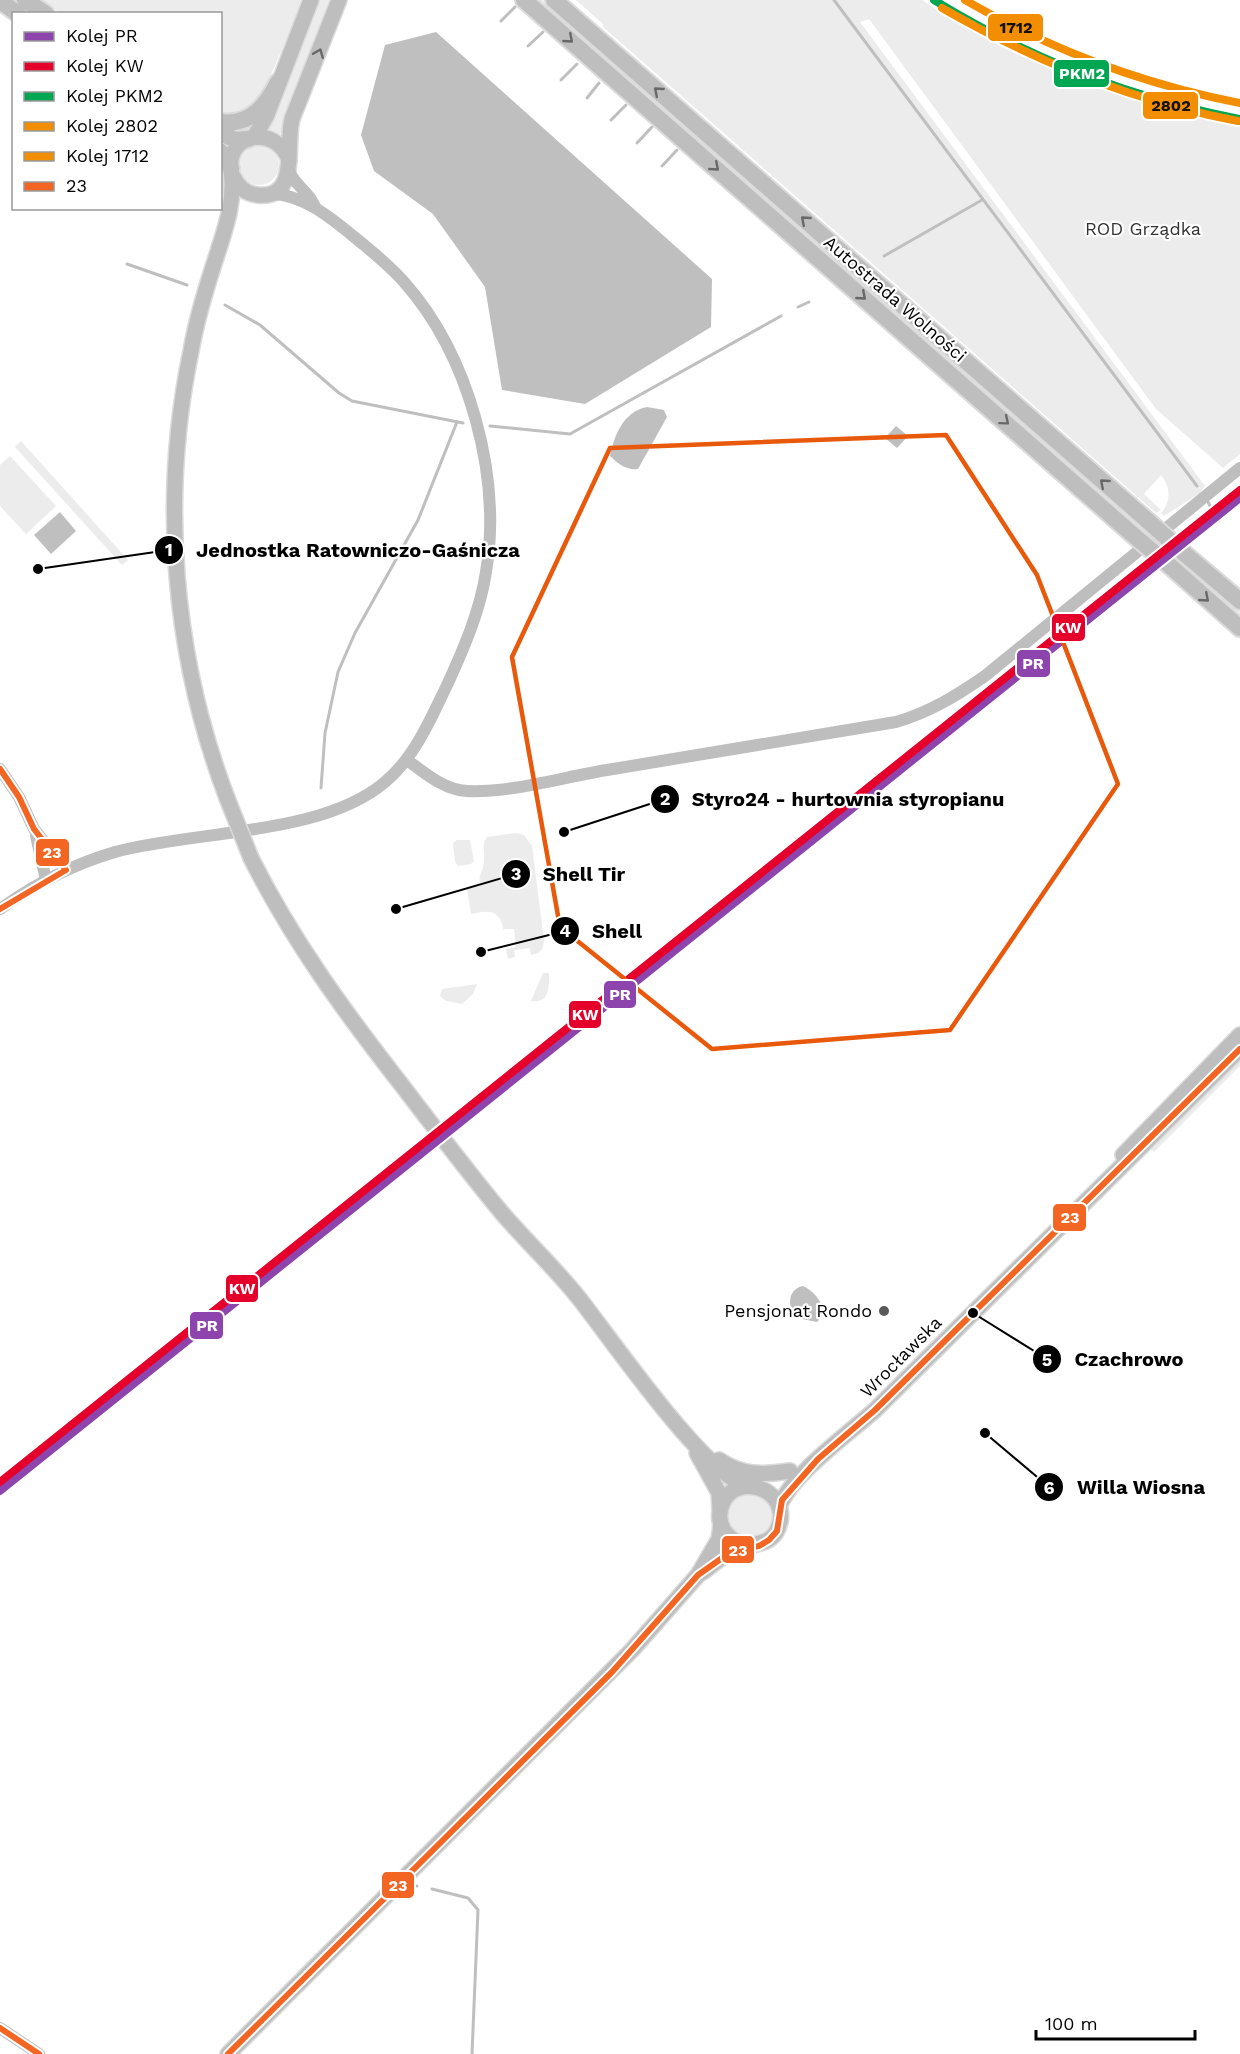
<svg xmlns="http://www.w3.org/2000/svg" width="1240" height="2054" font-family="'Work Sans',sans-serif">
<style>
.green{fill:#ececec}
.water{fill:#bfbfbf}
.lines{fill:none;stroke-linecap:round;stroke-linejoin:round}
.stream{stroke:#bfbfbf;stroke-width:3}
.major-casing{stroke:#dbdbdb;stroke-width:18}
.highway-casing{stroke:#dbdbdb;stroke-width:20}
.minor{stroke:#bebebe;stroke-width:12}
.major{stroke:#bebebe;stroke-width:15}
.highway{stroke:#bebebe;stroke-width:16}
.major-bridge-casing{stroke:#dbdbdb;stroke-width:18;stroke-linecap:butt}
.highway-bridge-casing{stroke:#dbdbdb;stroke-width:20;stroke-linecap:butt}
.major-bridge{stroke:#bebebe;stroke-width:15}
.highway-bridge{stroke:#bebebe;stroke-width:16}
.bus-1-casing{stroke:#fff;stroke-width:10}
.bus-1{stroke:#f26522;stroke-width:6}
.rail-1-casing{stroke:#fff;stroke-width:12}
.rail-2-casing{stroke:#fff;stroke-width:12}
.rail-3-casing{stroke:#fff;stroke-width:12}
.rail-4-casing{stroke:#fff;stroke-width:12}
.rail-5-casing{stroke:#fff;stroke-width:12}
.rail-1{stroke:#8e44ad;stroke-width:8}
.rail-2{stroke:#e4002b;stroke-width:8}
.rail-3{stroke:#00a651;stroke-width:8}
.rail-4{stroke:#f28e00;stroke-width:8}
.rail-5{stroke:#f28e00;stroke-width:8}
.oneway{stroke:#686868}
.marked{fill:none;stroke:#e8590c;stroke-width:4.5;stroke-linejoin:round}
.poi-dot{fill:#595959;stroke:#fff;stroke-width:2}
.labels{text-anchor:middle;stroke-width:4.5;stroke-linejoin:round;paint-order:stroke}
.park-label{font-size:18px;fill:#333;stroke:#fff}
.street-label{font-size:18px;fill:#000;stroke:#fff}
.poi-label{font-size:18px;fill:#000;stroke:#fff;text-anchor:end}
.leader{fill:none;stroke:#000;stroke-width:2}
.callout-dot{fill:#000;stroke:#fff;stroke-width:2}
.mark-label{font-size:18px;text-anchor:middle;font-weight:bold;fill:#fff}
.callout-label{font-size:20px;text-anchor:middle;font-weight:bold;fill:#000;stroke:#fff;stroke-width:4.5;stroke-linejoin:round;paint-order:stroke}
.line-badge{stroke:#fff;stroke-width:2}
.badge-label{font-size:16px;text-anchor:middle;font-weight:bold;fill:#fff}
.pale-badge-label{font-size:16px;text-anchor:middle;font-weight:bold;fill:#111}
</style>
<rect width="100%" height="100%" fill="#fff"/>
<g class="green">
<path d="M40,0H304L261,97C251,111 236,115 221,115L220,14L60,13Z"/>
<path d="M315,0H334L282,135L265,128Z"/>
<path d="M535,0H543L1141,526L1138,529Z"/>
<path d="M576,0H922C1006,59 1138,109 1240,125V454L1223,468L1156,409L869,19L860,22L1205,486L1200,493L1164,516L1161,513C1171,502 1171,487 1161,475L1144,494L1161,510L1156,513L602,26L603,24Z"/>
<circle cx="259" cy="165" r="20"/>
<path d="M21,441L128,560L122,565L15,447Z"/>
<path d="M10,456L56,506L26,534L0,506V465Z"/>
<path d="M1179,559L1240,611V618L1176,561Z"/>
<path d="M516,833L524,835L532,846L544,941C543,950 540,954 531,955L530,948L514,950L515,957L508,959L506,949L516,947L514,929H503C500,909 488,910 471,914L467,889L480,886C478,873 483,873 484,862C485,852 481,845 487,837Z"/>
<path d="M457,840H470L474,861L471,864L458,866L455,862L453,843Z"/>
<path d="M543,973H549C549,986 550,1004 531,1001Z"/>
<path d="M477,984L473,994L462,1004L446,1001L440,996L442,989Z"/>
<path d="M1240,1058V1066L1154,1152L1150,1148Z"/>
<circle cx="750" cy="1516" r="23"/>
</g>
<g class="water">
<path d="M436,32L712,279L711,327L585,404L502,390L485,287L433,214L374,171L361,135L385,45Z"/>
<path d="M647,407L664,410L667,417L638,469C627,471 617,463 610,456C614,435 624,411 647,407Z"/>
<path d="M896,426L908,436L897,448L885,438Z"/>
<path d="M60,512L76,531L51,554L34,535Z"/>
<path d="M803,1286C814,1291 824,1303 823,1315L817,1322L802,1319L791,1308C788,1298 792,1288 803,1286Z"/>
</g>
<g class="lines">
<g class="stream">
<path d="M834,0L1197,486"/>
<path d="M501,21L515,7"/>
<path d="M528,46L543,32"/>
<path d="M561,80L577,64"/>
<path d="M587,98L599,83"/>
<path d="M611,120L626,105"/>
<path d="M637,143L652,127"/>
<path d="M662,166L677,150"/>
<path d="M884,256L982,200"/>
<path d="M127,264L187,285"/>
<path d="M225,305L260,325L339,393L352,401L463,423"/>
<path d="M798,307L809,302"/>
<path d="M490,426L570,434L781,316"/>
<path d="M1208,502L1211,508"/>
<path d="M321,788L325,733L338,672L355,633L418,520L457,422"/>
<path d="M412,1886H417"/>
<path d="M432,1889L468,1898L478,1910L472,2054"/>
</g>
<defs>
<g id="major">
<path d="M254,137L266,117L311,0"/>
<path d="M233,176C238,187 246,194 258,195C300,199 285,144 292,119L339,0"/>
<path d="M227,798C173,656 160,499 191,351C196,322 204,295 213,267C223,235 236,204 231,170C226,133 276,124 289,160"/>
<path d="M251,858C293,942 347,1015 404,1088C436,1130 468,1172 502,1213C526,1241 554,1267 578,1297C608,1334 707,1480 749,1486"/>
<path d="M1123,1155L1240,1035"/>
<path d="M697,1453L719,1493L720,1510"/>
<path d="M719,1460C742,1476 763,1475 790,1471"/>
<path d="M779,1507C792,1474 848,1434 875,1410L1240,1049"/>
<path d="M703,1572C712,1565 722,1556 733,1551C751,1541 774,1549 780,1522C787,1489 738,1472 723,1502C713,1524 727,1540 747,1547"/>
<path d="M228,2054L632,1650L698,1575L719,1539L721,1525"/>
</g>
<g id="highway">
<path d="M25,0L46,14"/>
<path d="M524,0L1132,534"/>
<path d="M554,0L1148,521"/>
<path d="M0,1L18,14"/>
<path d="M220,122C250,126 266,106 278,82"/>
<path d="M220,133L236,140L248,139"/>
<path d="M220,151L231,168"/>
<path d="M1185,554L1240,601"/>
<path d="M1170,566L1240,628"/>
</g>
</defs>
<use href="#major" class="major-casing"/>
<use href="#highway" class="highway-casing"/>
<g class="minor">
<path d="M289,171C295,186 310,192 315,207"/>
<path d="M407,760C425,773 444,790 467,791C511,793 563,777 607,770C703,754 800,738 896,722C930,712 956,696 985,676L1240,468"/>
<path d="M0,769L19,797L34,829L66,870"/>
<path d="M36,836L46,880"/>
<path d="M0,909C35,884 74,864 115,852C196,830 322,836 385,782C415,757 431,718 448,683C464,648 480,611 486,572C502,476 469,355 404,282C392,268 377,256 363,244C337,223 306,194 271,194"/>
<path d="M0,2028L39,2054"/>
</g>
<use href="#major" class="major"/>
<use href="#highway" class="highway"/>
<defs>
<path id="major-bridge" d="M227,798L251,858"/>
<g id="highway-bridge">
<path d="M1148,521L1185,554"/>
<path d="M1132,534L1170,566"/>
</g>
</defs>
<use href="#major-bridge" class="major-bridge-casing"/>
<use href="#highway-bridge" class="highway-bridge-casing"/>
<use href="#major-bridge" class="major-bridge"/>
<use href="#highway-bridge" class="highway-bridge"/>
<defs>
<g id="bus-1">
<path d="M0,769L19,797L34,829L66,870L0,909"/>
<path d="M0,2028L39,2054"/>
<path d="M228,2054L612,1672L698,1575L732,1551L759,1546L769,1540L777,1531L782,1500L818,1459L875,1410L1240,1049"/>
</g>
</defs>
<use href="#bus-1" class="bus-1-casing"/>
<use href="#bus-1" class="bus-1"/>
<defs>
<path id="rail-1" d="M0,1491L1240,498"/>
<path id="rail-2" d="M0,1482L1240,490"/>
<path id="rail-3" d="M934,0C1030,59 1130,98 1240,119"/>
<path id="rail-4" d="M942,8C1036,62 1132,101 1238,121"/>
<path id="rail-5" d="M965,0C1051,50 1142,84 1240,103"/>
</defs>
<use href="#rail-1" class="rail-1-casing"/>
<use href="#rail-2" class="rail-2-casing"/>
<use href="#rail-3" class="rail-3-casing"/>
<use href="#rail-4" class="rail-4-casing"/>
<use href="#rail-5" class="rail-5-casing"/>
<use href="#rail-1" class="rail-1"/>
<use href="#rail-2" class="rail-2"/>
<use href="#rail-3" class="rail-3"/>
<use href="#rail-4" class="rail-4"/>
<use href="#rail-5" class="rail-5"/>
</g>
<defs><path id="oneway-chevron" d="M-2-3.5L2.5 0L-2 3.5" fill="none" stroke-width="1.6" stroke-linecap="round" stroke-linejoin="round" transform="scale(1.5)"/></defs>
<g class="oneway">
<use href="#oneway-chevron" transform="translate(569 39) rotate(41)"/>
<use href="#oneway-chevron" transform="translate(319 53) rotate(-68)"/>
<use href="#oneway-chevron" transform="translate(658 91) rotate(-139)"/>
<use href="#oneway-chevron" transform="translate(715 167) rotate(41)"/>
<use href="#oneway-chevron" transform="translate(805 220) rotate(-139)"/>
<use href="#oneway-chevron" transform="translate(862 296) rotate(41)"/>
<use href="#oneway-chevron" transform="translate(1005 421) rotate(40)"/>
<use href="#oneway-chevron" transform="translate(1104 483) rotate(-139)"/>
<use href="#oneway-chevron" transform="translate(1205 598) rotate(41)"/>
</g>
<path class="marked" d="M946,435L1037,575L1118,784L950,1030L712,1049L560,927L512,657L610,448Z"/>
<circle class="poi-dot" cx="884" cy="1311" r="6"/>
<g class="labels">
<g class="park-label">
<text x="1143" y="235">ROD Grządka</text>
</g>
<g class="street-label">
<text transform="translate(895 299) rotate(41)" y="6">Autostrada Wolności</text>
<text transform="translate(901 1357) rotate(-45)" y="6">Wrocławska</text>
</g>
<g class="poi-label">
<text x="872" y="1317">Pensjonat Rondo</text>
</g>
</g>
<path class="leader" d="M38 569L169 550M564 832L665 799M396 909L516 874M481 952L565 931M973 1313L1047 1359M985 1433L1049 1487"/>
<g class="callout-dot">
<circle cx="38" cy="569" r="6"/>
<circle cx="564" cy="832" r="6"/>
<circle cx="396" cy="909" r="6"/>
<circle cx="481" cy="952" r="6"/>
<circle cx="973" cy="1313" r="6"/>
<circle cx="985" cy="1433" r="6"/>
<circle cx="169" cy="550" r="15"/>
<circle cx="665" cy="799" r="15"/>
<circle cx="516" cy="874" r="15"/>
<circle cx="565" cy="931" r="15"/>
<circle cx="1047" cy="1359" r="15"/>
<circle cx="1049" cy="1487" r="15"/>
</g>
<g class="mark-label">
<text x="169" y="556">1</text>
<text x="665" y="805">2</text>
<text x="516" y="880">3</text>
<text x="565" y="937">4</text>
<text x="1047" y="1366">5</text>
<text x="1049" y="1494">6</text>
</g>
<g class="callout-label">
<text x="358" y="557">Jednostka Ratowniczo-Gaśnicza</text>
<text x="848" y="806">Styro24 - hurtownia styropianu</text>
<text x="584" y="881">Shell Tir</text>
<text x="617" y="938">Shell</text>
<text x="1129" y="1366">Czachrowo</text>
<text x="1141" y="1494">Willa Wiosna</text>
</g>
<g class="line-badge">
<rect x="987" y="13" width="57" height="29" rx="6" fill="#f28e00"/>
<rect x="1053" y="59" width="57" height="29" rx="6" fill="#00a651"/>
<rect x="1142" y="91" width="57" height="29" rx="6" fill="#f28e00"/>
<rect x="1051" y="613" width="35" height="29" rx="6" fill="#e4002b"/>
<rect x="1016" y="649" width="35" height="29" rx="6" fill="#8e44ad"/>
<rect x="35" y="838" width="35" height="29" rx="6" fill="#f26522"/>
<rect x="603" y="980" width="34" height="29" rx="6" fill="#8e44ad"/>
<rect x="568" y="1000" width="34" height="29" rx="6" fill="#e4002b"/>
<rect x="1052" y="1203" width="35" height="29" rx="6" fill="#f26522"/>
<rect x="225" y="1274" width="34" height="29" rx="6" fill="#e4002b"/>
<rect x="189" y="1311" width="35" height="29" rx="6" fill="#8e44ad"/>
<rect x="721" y="1535" width="34" height="29" rx="6" fill="#f26522"/>
<rect x="381" y="1871" width="34" height="28" rx="6" fill="#f26522"/>
</g>
<g class="badge-label">
<text x="1082" y="79">PKM2</text>
<text x="1068" y="633">KW</text>
<text x="1033" y="669">PR</text>
<text x="52" y="858">23</text>
<text x="620" y="1000">PR</text>
<text x="585" y="1020">KW</text>
<text x="1070" y="1223">23</text>
<text x="242" y="1294">KW</text>
<text x="207" y="1331">PR</text>
<text x="738" y="1556">23</text>
<text x="398" y="1891">23</text>
</g>
<g class="pale-badge-label">
<text x="1016" y="33">1712</text>
<text x="1171" y="111">2802</text>
</g>
<rect x="12" y="12" width="210" height="198" fill="#ffffff" stroke="#999999" stroke-width="1.5"/>
<rect x="24" y="32" width="30" height="9" fill="#8e44ad" stroke="#999999" stroke-width="1.5"/>
<text x="66" y="42" font-size="18" fill="#000000">Kolej PR</text>
<rect x="24" y="62" width="30" height="9" fill="#e4002b" stroke="#999999" stroke-width="1.5"/>
<text x="66" y="72" font-size="18" fill="#000000">Kolej KW</text>
<rect x="24" y="92" width="30" height="9" fill="#00a651" stroke="#999999" stroke-width="1.5"/>
<text x="66" y="102" font-size="18" fill="#000000">Kolej PKM2</text>
<rect x="24" y="122" width="30" height="9" fill="#f28e00" stroke="#999999" stroke-width="1.5"/>
<text x="66" y="132" font-size="18" fill="#000000">Kolej 2802</text>
<rect x="24" y="152" width="30" height="9" fill="#f28e00" stroke="#999999" stroke-width="1.5"/>
<text x="66" y="162" font-size="18" fill="#000000">Kolej 1712</text>
<rect x="24" y="182" width="30" height="9" fill="#f26522" stroke="#999999" stroke-width="1.5"/>
<text x="66" y="192" font-size="18" fill="#000000">23</text>
<path d="M1036 2030v9h159v-9" fill="none" stroke="#000000" stroke-width="3"/>
<text x="1045" y="2030" font-size="18" fill="#000000" stroke="#ffffff" stroke-width="4.5" paint-order="stroke">100 m</text>
</svg>
